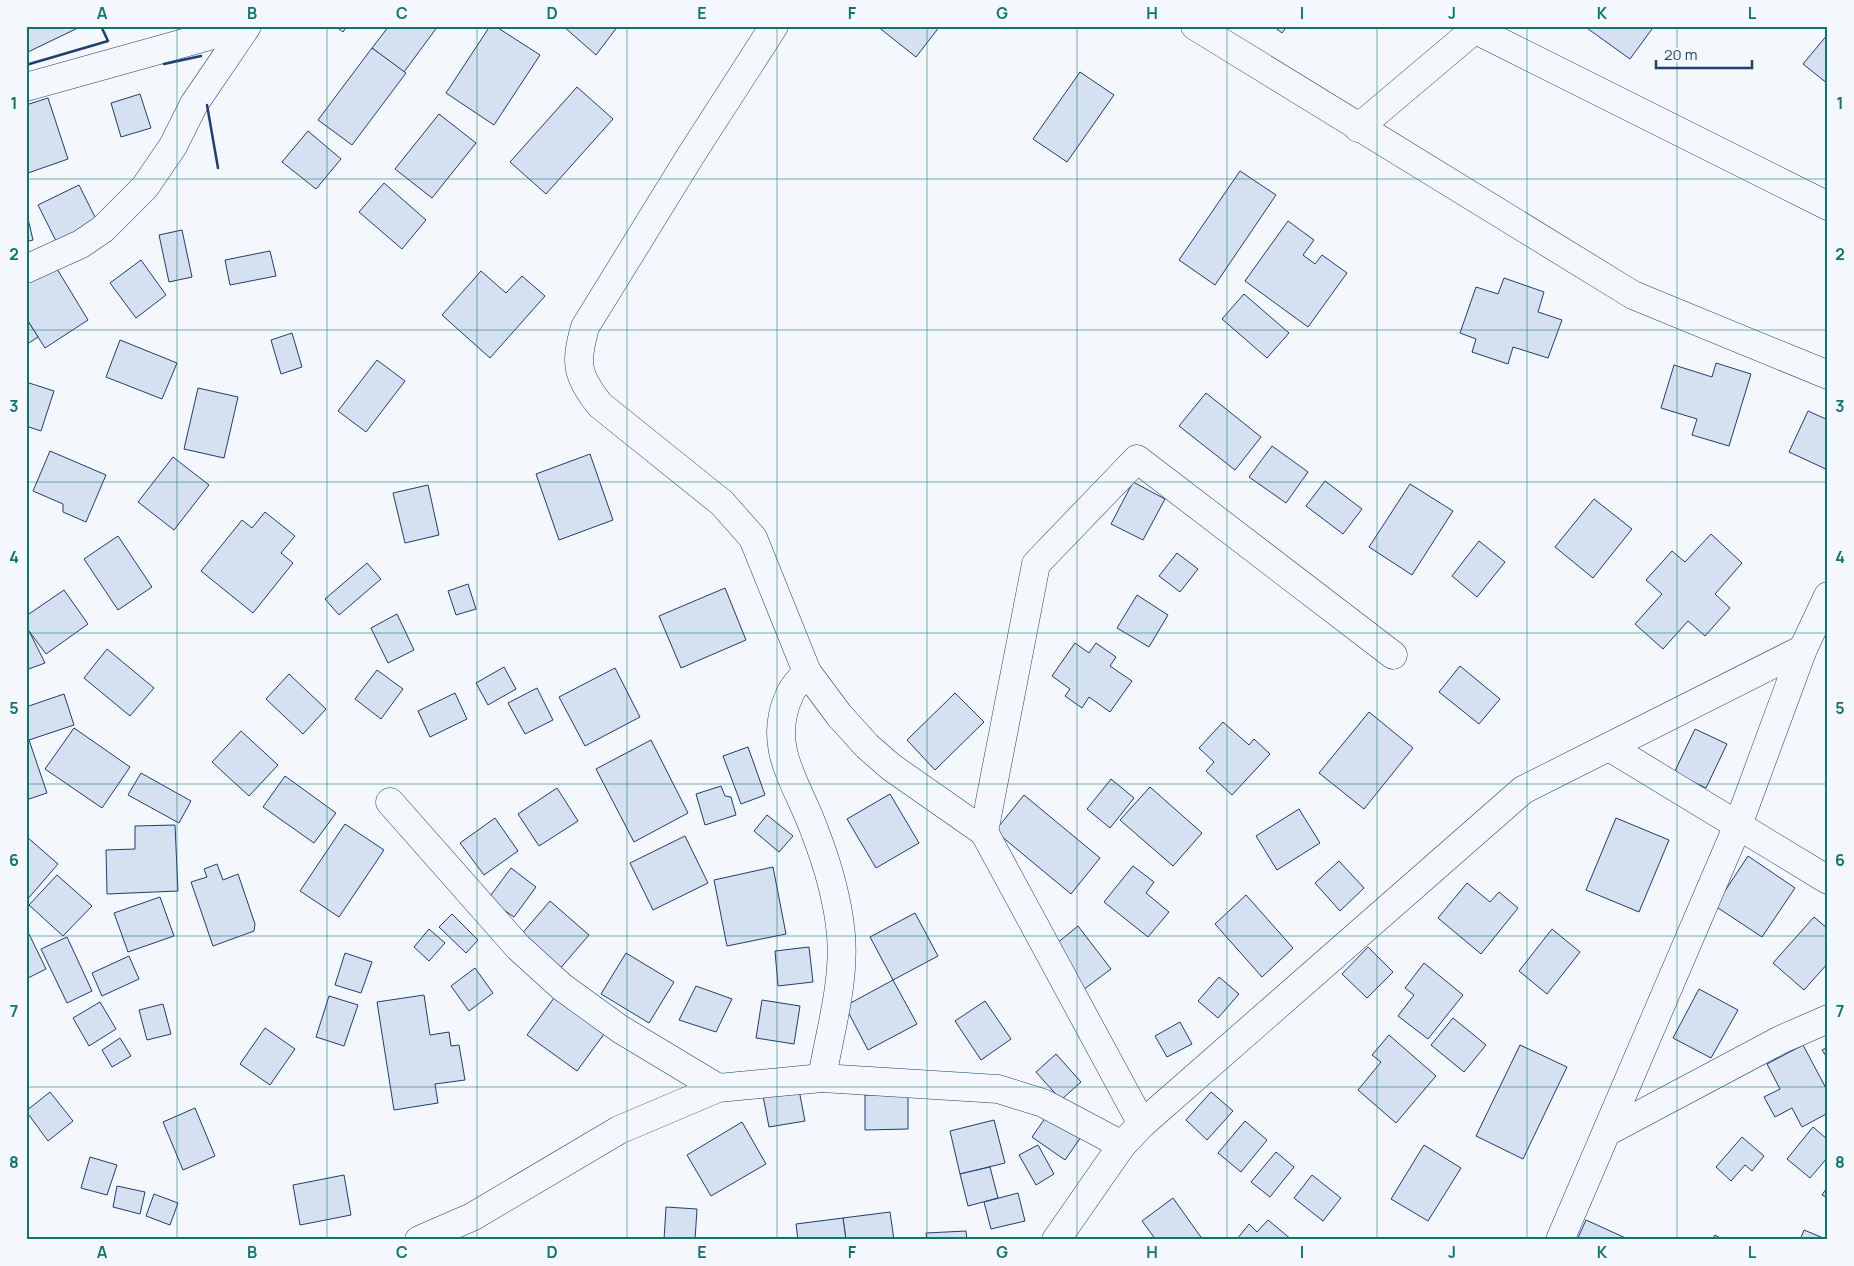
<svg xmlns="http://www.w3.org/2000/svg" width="1854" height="1266" font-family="Manrope,sans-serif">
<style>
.building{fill:#d5e0f0;stroke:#1d3f73}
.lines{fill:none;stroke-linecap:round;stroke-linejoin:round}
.minor-casing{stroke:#1d3f73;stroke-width:29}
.minor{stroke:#f4f7fb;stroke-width:28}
.wall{stroke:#1d3f73;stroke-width:2.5}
.grid{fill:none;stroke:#0f766e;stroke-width:1;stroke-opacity:0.55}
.neatline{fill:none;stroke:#0f766e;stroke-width:2}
.grid-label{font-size:16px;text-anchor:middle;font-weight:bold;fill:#0f766e}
</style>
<rect width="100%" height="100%" fill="#f4f7fb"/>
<g class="building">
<path d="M26,26H82L28,52Z"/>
<path d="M335,26H347L343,32Z"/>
<path d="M389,26H438L404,72L372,48Z"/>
<path d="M490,26H495L540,55L494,125L446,93Z"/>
<path d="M563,26H618L596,55Z"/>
<path d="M877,26H940L916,57Z"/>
<path d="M1273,26H1287L1282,33Z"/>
<path d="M1584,26H1648L1652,29L1630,59Z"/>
<path d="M1828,34V84L1803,64Z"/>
<path d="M372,48L406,73L352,145L318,120Z"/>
<path d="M1080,72L1114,95L1067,162L1033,139Z"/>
<path d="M577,87L613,119L546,194L510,162Z"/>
<path d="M140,94L151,128L121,137L111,103Z"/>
<path d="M48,98L68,159L28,173L26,105Z"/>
<path d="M439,114L476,143L432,198L395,169Z"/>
<path d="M308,131L341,159L316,189L282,162Z"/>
<path d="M1240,171L1276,195L1215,285L1179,260Z"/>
<path d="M384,183L426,220L402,249L359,212Z"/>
<path d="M79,185L97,221L56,241L38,205Z"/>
<path d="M26,210L33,240L26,242Z"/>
<path d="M1288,221L1314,240L1303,255L1315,264L1322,255L1347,273L1308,327L1245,281Z"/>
<path d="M182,230L192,277L169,282L159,235Z"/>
<path d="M270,251L276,276L230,285L225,260Z"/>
<path d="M141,260L166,295L136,318L110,283Z"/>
<path d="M54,264L88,320L45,348L26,318V282Z"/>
<path d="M481,271L506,293L522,276L545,296L490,358L442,315Z"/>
<path d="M1504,278L1544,292L1538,312L1562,320L1548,358L1513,347L1508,364L1472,352L1476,339L1460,333L1476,287L1498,294Z"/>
<path d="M1244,294L1289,333L1267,358L1222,319Z"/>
<path d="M26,318L38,337L26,345Z"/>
<path d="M292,333L302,367L281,374L271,340Z"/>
<path d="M120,340L177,363L162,399L106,377Z"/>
<path d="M377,360L405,381L366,432L338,411Z"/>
<path d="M1716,363L1751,374L1729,446L1692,435L1697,419L1661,408L1674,365L1712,377Z"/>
<path d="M26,382L54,391L41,431L26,426Z"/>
<path d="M198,388L238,397L224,458L184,449Z"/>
<path d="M1206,393L1261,437L1235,470L1179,426Z"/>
<path d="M1808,411L1828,420V470L1789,452Z"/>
<path d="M1272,446L1308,472L1286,503L1249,477Z"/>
<path d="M50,451L106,475L86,522L63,512V504L33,491Z"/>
<path d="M590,454L613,520L559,540L536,474Z"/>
<path d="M173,457L209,485L174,530L138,502Z"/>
<path d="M1325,481L1362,509L1343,534L1306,506Z"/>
<path d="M1133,482L1165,499L1143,540L1111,524Z"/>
<path d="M1410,484L1453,511L1412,575L1369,547Z"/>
<path d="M428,485L439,535L405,543L393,493Z"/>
<path d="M1594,499L1632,529L1593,578L1555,547Z"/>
<path d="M265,512L295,536L281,553L293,563L253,613L201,571L242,520L252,528Z"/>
<path d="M1711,534L1742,563L1715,594L1730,608L1705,636L1688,621L1663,649L1635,624L1662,594L1646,580L1672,551L1685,562Z"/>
<path d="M118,536L152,587L118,610L84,559Z"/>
<path d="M1479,541L1505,562L1477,597L1452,576Z"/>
<path d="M1177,553L1198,569L1180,592L1159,576Z"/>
<path d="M367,563L381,579L339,615L325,599Z"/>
<path d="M468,584L476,609L456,615L448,591Z"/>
<path d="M725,588L746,640L681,668L659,616Z"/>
<path d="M64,590L88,624L46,654L26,627V616Z"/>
<path d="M1137,595L1168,615L1149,647L1117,628Z"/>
<path d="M397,614L414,650L388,663L371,628Z"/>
<path d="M29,631L45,663L26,670V632Z"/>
<path d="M1075,643L1089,653L1096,643L1116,657L1110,666L1132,681L1110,712L1089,697L1082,708L1065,696L1070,689L1052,676Z"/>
<path d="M107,649L154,688L130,716L84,678Z"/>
<path d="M1460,666L1500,699L1479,724L1439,692Z"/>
<path d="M504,667L516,689L488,705L476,683Z"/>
<path d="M615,668L640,717L585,746L559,697Z"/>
<path d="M377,670L403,689L381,719L355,699Z"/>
<path d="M289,674L326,709L303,734L266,699Z"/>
<path d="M537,688L553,720L525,734L508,703Z"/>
<path d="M455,693L467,719L430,737L418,711Z"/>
<path d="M955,693L984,722L935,770L907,740Z"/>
<path d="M64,694L74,725L29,740L47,793L26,800V707Z"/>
<path d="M1369,712L1413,748L1364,809L1319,773Z"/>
<path d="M1223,722L1249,745L1254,739L1270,754L1232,795L1206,771L1214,762L1199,748Z"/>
<path d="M74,728L130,767L102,808L45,769Z"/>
<path d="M1695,729L1727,744L1706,788L1674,773Z"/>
<path d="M241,731L278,765L249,796L212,762Z"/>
<path d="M651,740L688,813L634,842L596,769Z"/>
<path d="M748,747L765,795L741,804L723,756Z"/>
<path d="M141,773L191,801L179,823L128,795Z"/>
<path d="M285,776L336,813L314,843L263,807Z"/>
<path d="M1111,779L1134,798L1110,828L1087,809Z"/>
<path d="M721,786L725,796L731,797L736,815L705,825L696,794Z"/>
<path d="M1150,787L1202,833L1173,866L1120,820Z"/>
<path d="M557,788L578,821L539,846L518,814Z"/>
<path d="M890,794L919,843L876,868L847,819Z"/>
<path d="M1024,795L1100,858L1071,894L995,831Z"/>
<path d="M1299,809L1320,843L1277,870L1256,836Z"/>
<path d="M767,815L793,836L779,852L754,831Z"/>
<path d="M495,818L518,851L484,875L460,843Z"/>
<path d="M1616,818L1669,840L1639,912L1586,890Z"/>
<path d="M345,824L384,850L339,917L300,891Z"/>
<path d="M175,825L178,891L107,894L106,850L135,849V826Z"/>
<path d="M685,836L708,883L653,910L630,863Z"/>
<path d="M27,837L58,864L26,901V838Z"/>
<path d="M1748,856L1795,888L1762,937L1715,906Z"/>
<path d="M1339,861L1364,888L1340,911L1315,883Z"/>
<path d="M217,864L223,880L238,874L255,924L254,931L213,946L191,882L207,877L204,869Z"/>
<path d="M1133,866L1154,882L1146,893L1169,912L1148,937L1104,902Z"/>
<path d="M773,867L786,934L727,946L714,880Z"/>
<path d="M511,868L536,887L514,917L488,899Z"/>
<path d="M57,875L92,906L63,936L29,905Z"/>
<path d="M1467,883L1490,902L1499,892L1518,908L1481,954L1438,918Z"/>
<path d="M1246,895L1293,948L1262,977L1215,924Z"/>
<path d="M160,897L174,936L128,952L114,913Z"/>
<path d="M550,901L589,935L558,971L520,936Z"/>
<path d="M915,913L938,956L893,980L870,937Z"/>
<path d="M452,914L478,940L466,953L439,927Z"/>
<path d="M1814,917L1828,929V963L1804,990L1773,963Z"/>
<path d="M1078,926L1111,969L1083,990L1050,949Z"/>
<path d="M429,929L445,943L429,961L414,947Z"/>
<path d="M1552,929L1580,952L1547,994L1519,971Z"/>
<path d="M29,934L46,969L26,979V935Z"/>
<path d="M67,937L92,991L67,1003L41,949Z"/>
<path d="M809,947L813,982L778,986L775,951Z"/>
<path d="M1368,947L1393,972L1367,998L1342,974Z"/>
<path d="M345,953L372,962L361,993L335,985Z"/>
<path d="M626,953L674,982L649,1023L601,994Z"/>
<path d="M129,956L139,979L102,996L92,973Z"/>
<path d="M1424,963L1463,995L1428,1039L1398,1016L1414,995L1405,988Z"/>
<path d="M475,968L493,993L469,1011L451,986Z"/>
<path d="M1219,977L1239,994L1218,1018L1198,1001Z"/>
<path d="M893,980L917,1024L868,1050L845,1006Z"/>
<path d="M696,986L732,999L716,1032L679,1020Z"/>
<path d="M1699,989L1738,1010L1711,1058L1673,1038Z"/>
<path d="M424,995L430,1035L449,1032L451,1046L459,1045L465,1080L435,1084L438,1103L394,1110L377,1002Z"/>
<path d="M329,996L358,1005L344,1046L316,1037Z"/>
<path d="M554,998L604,1034L577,1071L527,1035Z"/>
<path d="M762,1000L800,1006L794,1044L756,1038Z"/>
<path d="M985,1001L1011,1039L981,1060L955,1021Z"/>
<path d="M100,1002L116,1029L89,1046L73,1018Z"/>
<path d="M163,1004L171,1034L147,1040L139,1010Z"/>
<path d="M1453,1018L1486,1045L1464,1072L1431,1045Z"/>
<path d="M1180,1022L1192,1044L1167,1057L1155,1036Z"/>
<path d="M265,1028L295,1049L270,1085L240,1064Z"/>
<path d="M1389,1035L1436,1076L1396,1123L1358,1090L1381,1062L1372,1055Z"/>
<path d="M120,1038L131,1056L112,1067L102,1050Z"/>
<path d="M1520,1045L1567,1067L1523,1159L1476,1136Z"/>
<path d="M1803,1045L1828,1092V1113L1802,1127L1792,1108L1775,1117L1764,1097L1780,1089L1767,1064Z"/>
<path d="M1828,1047V1059L1822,1050Z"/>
<path d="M1056,1054L1081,1082L1061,1100L1036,1072Z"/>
<path d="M799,1090L805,1121L769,1127L763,1096Z"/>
<path d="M50,1092L73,1121L48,1141L26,1111Z"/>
<path d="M1211,1092L1233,1111L1207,1140L1186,1120Z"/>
<path d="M908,1094V1129L865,1130V1095Z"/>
<path d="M195,1108L215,1156L183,1170L163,1122Z"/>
<path d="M1048,1114L1081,1137L1065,1160L1032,1137Z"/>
<path d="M994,1120L1005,1163L960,1174L950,1131Z"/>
<path d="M1245,1121L1267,1140L1241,1172L1218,1153Z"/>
<path d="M742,1122L766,1164L711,1196L687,1155Z"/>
<path d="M1813,1127L1828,1140V1157L1810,1178L1787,1159Z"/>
<path d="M1742,1137L1764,1156L1752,1171L1745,1165L1731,1181L1716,1167Z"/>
<path d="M1038,1145L1054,1174L1036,1185L1019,1155Z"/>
<path d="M1424,1145L1461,1168L1428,1221L1391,1199Z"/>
<path d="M1276,1152L1294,1167L1270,1197L1251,1182Z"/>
<path d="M90,1157L117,1165L107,1195L81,1188Z"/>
<path d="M990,1167L998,1198L968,1206L960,1174Z"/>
<path d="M344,1175L351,1215L300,1225L293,1185Z"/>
<path d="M1312,1175L1341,1198L1323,1221L1294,1198Z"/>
<path d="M117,1186L145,1192L140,1214L113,1207Z"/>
<path d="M1828,1186V1198L1822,1195Z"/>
<path d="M1018,1193L1025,1221L991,1229L984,1202Z"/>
<path d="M154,1194L178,1203L170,1225L146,1216Z"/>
<path d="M1173,1198L1203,1240H1156L1142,1221Z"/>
<path d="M666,1207L697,1209L695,1240H664Z"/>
<path d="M890,1212L894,1240H846L843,1218Z"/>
<path d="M843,1218L846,1240H798L796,1224Z"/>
<path d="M1268,1220L1292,1240L1237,1239L1249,1224L1257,1232Z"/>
<path d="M1586,1220L1630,1240H1577Z"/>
<path d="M1804,1230L1828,1240H1800Z"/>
<path d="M966,1231L967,1240H927L926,1233Z"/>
<path d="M1715,1235L1723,1240H1712Z"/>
</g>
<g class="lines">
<defs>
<g id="minor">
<path d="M774,26L691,155L585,327C575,363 576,375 600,405L722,503L753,538L807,672L839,715L867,746L891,767L984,832"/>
<path d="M1195,26L1633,295L1828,375"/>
<path d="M1468,26L1828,206"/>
<path d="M26,87L245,26"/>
<path d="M1358,128L1474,30"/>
<path d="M26,269L81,244L103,229L145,187L173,146L194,104L247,26"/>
<path d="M807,672C801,679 792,687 789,696C766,748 798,784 815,832C827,863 838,901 841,935C845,982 830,1031 822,1078"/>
<path d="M1609,747L1828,880"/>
<path d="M390,802L518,947L562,987L620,1029L718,1088"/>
<path d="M1142,1124L984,832L1036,564L1137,459L1393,655"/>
<path d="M1607,1132L1780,1040L1828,1019"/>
<path d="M419,1240L472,1217L619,1130L718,1088L822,1078L998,1089L1043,1103L1122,1145"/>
<path d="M1056,1240L1122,1145L1142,1124L1523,790L1803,649"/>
<path d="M1560,1240L1738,825L1803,649L1828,596"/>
</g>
</defs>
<use href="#minor" class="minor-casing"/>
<use href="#minor" class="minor"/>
<g class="wall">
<path d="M164,64L201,56"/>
<path d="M26,65L108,41L101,26"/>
<path d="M207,105L218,168"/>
</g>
</g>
<path class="grid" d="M177,26V1240M327,26V1240M477,26V1240M627,26V1240M777,26V1240M927,26V1240M1077,26V1240M1227,26V1240M1377,26V1240M1527,26V1240M1677,26V1240M26,179H1828M26,330H1828M26,482H1828M26,633H1828M26,784H1828M26,936H1828M26,1087H1828"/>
<rect width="1854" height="1266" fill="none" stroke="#f4f7fb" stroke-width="55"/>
<path d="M1656 60v8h96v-8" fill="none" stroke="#1d3f73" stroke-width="2.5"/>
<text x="1664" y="60" font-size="15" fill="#1d3f73" stroke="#f4f7fb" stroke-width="4" paint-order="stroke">20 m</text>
<rect x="28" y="28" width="1798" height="1210" class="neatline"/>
<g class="grid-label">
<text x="102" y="19">A</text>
<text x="252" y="19">B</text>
<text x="402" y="19">C</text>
<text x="552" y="19">D</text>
<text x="702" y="19">E</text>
<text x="852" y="19">F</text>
<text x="1002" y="19">G</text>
<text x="1152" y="19">H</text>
<text x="1302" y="19">I</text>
<text x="1452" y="19">J</text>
<text x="1602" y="19">K</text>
<text x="1752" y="19">L</text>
<text x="14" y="109">1</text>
<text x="1840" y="109">1</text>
<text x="14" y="260">2</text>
<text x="1840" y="260">2</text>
<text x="14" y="412">3</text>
<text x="1840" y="412">3</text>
<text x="14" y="563">4</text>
<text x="1840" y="563">4</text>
<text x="14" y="714">5</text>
<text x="1840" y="714">5</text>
<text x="14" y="866">6</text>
<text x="1840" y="866">6</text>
<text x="14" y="1017">7</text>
<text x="1840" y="1017">7</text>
<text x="14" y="1168">8</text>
<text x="1840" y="1168">8</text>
<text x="102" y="1258">A</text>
<text x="252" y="1258">B</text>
<text x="402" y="1258">C</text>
<text x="552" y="1258">D</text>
<text x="702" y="1258">E</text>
<text x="852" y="1258">F</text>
<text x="1002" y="1258">G</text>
<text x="1152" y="1258">H</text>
<text x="1302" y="1258">I</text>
<text x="1452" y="1258">J</text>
<text x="1602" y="1258">K</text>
<text x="1752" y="1258">L</text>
</g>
</svg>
